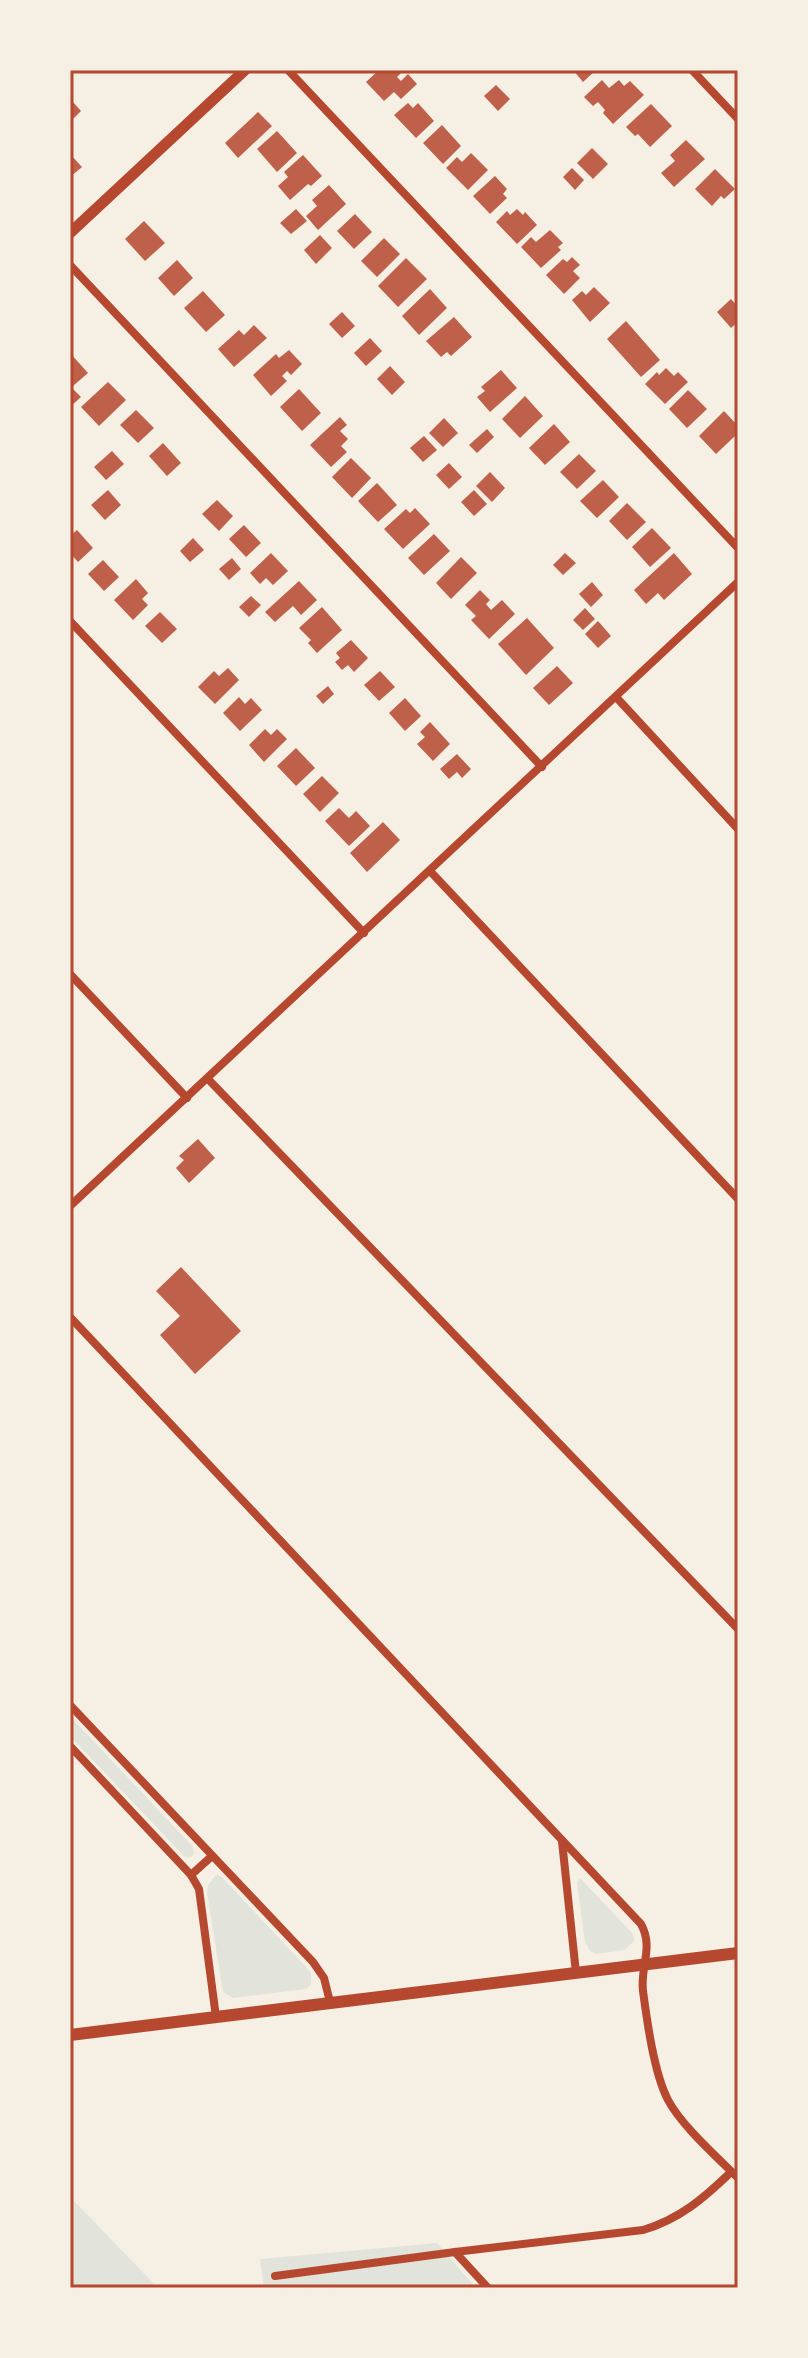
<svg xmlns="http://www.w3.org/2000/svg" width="808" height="2358" font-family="Roboto,sans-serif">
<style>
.green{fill:#e2e4dc}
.building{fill:#bf614a}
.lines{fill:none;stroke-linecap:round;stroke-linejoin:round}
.minor{stroke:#b5482f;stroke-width:8}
.tertiary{stroke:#b5482f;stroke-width:11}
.secondary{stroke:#b5482f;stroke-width:12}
.neatline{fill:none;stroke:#b5482f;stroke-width:3}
</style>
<rect width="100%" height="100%" fill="#f6efe4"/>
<g class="green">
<path d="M70,1716L193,1847L194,1854L191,1857H185L181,1853L70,1736Z"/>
<path d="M216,1875L221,1876L306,1967L311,1973V1985L306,1989L233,1998L223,1992L207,1893L208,1885Z"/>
<path d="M580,1878L633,1934L634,1941L625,1950L596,1954L590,1951L585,1942L577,1883Z"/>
<path d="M70,2197L158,2288H70Z"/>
<path d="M437,2243L476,2288H264L260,2259Z"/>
</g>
<g class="building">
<path d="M379,70H404L397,77L401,81L408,74L417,84L401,99L394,92L384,101L366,82Z"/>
<path d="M573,70H596L583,82Z"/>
<path d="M602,80L609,88L619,80L624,86L630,81L644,95L613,124L603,113L605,110L598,102L593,106L584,97Z"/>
<path d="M496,85L510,99L498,111L484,96Z"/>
<path d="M73,102L81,111L70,122V105Z"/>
<path d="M408,103L413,108L418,103L434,121L416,138L394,115Z"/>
<path d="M651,104L672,126L650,147L638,134L635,136L626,127Z"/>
<path d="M258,112L272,126L238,158L225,143Z"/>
<path d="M442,125L461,146L443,164L423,143Z"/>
<path d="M277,131L297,153L277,172L257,149Z"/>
<path d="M686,140L705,159L674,187L661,173L675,161L670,155Z"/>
<path d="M592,148L608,164L593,179L577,163Z"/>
<path d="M471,153L488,170L468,190L446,168L457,157L462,162Z"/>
<path d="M70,154L82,167L70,177Z"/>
<path d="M303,155L322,176L311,186L308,184L290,200L278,186L288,177L284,172Z"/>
<path d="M572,168L584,180L575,190L563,177Z"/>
<path d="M715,169L735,189L724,199L721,196L712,206L695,189Z"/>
<path d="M495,176L507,189L503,194L507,198L490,214L473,196Z"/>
<path d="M329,185L346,204L318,230L306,216L317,206L312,200Z"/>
<path d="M296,209L307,221L291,234L280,223Z"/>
<path d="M517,209L523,215L525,212L537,225L517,244L496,222L507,211L510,215Z"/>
<path d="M355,214L372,232L354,249L337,231Z"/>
<path d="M144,221L165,243L145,261L125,239Z"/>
<path d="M550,230L563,243L558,247L561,250L541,268L521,247L531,237L536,242Z"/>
<path d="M320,235L332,248L316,264L304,250Z"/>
<path d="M384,238L400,254L377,277L361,261Z"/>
<path d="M572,257L580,265L573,271L580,278L564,294L546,275L563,259L567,262Z"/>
<path d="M406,258L427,279L398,307L378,286Z"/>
<path d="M177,260L193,278L174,296L158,278Z"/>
<path d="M594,287L610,303L590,322L572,300L582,291L586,295Z"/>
<path d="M430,289L447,308L419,335L402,316Z"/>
<path d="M203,291L225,315L206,332L184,308Z"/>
<path d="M731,299L738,307V322L731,328L717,312Z"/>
<path d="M342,312L355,326L342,338L329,324Z"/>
<path d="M454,317L472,337L451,356L447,352L441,357L426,341Z"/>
<path d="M626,321L660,360L641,377L607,339Z"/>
<path d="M254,325L267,338L234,367L218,349L239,330L244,335Z"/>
<path d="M370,338L382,351L366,366L354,353Z"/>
<path d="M289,350L302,364L291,375L287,371L282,376L287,381L271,396L253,375L276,354L279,358Z"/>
<path d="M70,353L88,373L73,386L70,383Z"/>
<path d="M390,366L405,382L392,395L377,379Z"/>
<path d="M666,368L674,376L678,372L688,382L665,404L645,384L657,372L659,375Z"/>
<path d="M501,370L517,388L490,412L477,397L485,391L481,387Z"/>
<path d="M108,382L126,400L99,426L81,407Z"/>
<path d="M70,386L81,397L70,407Z"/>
<path d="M299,389L321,413L302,431L280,407Z"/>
<path d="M688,390L707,409L687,428L669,409Z"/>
<path d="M525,396L543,416L520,438L502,419Z"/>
<path d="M136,410L154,428L138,443L120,425Z"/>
<path d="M724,411L738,426V439L735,436L716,454L699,436Z"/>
<path d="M340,417L347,425L340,431L348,439L341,446L347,452L331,467L310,445Z"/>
<path d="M444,418L458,433L443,447L429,433Z"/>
<path d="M554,424L570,442L545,465L529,448Z"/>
<path d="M487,429L494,437L477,453L469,445Z"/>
<path d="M424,436L437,450L423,462L410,448Z"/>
<path d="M163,443L181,463L167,476L149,456Z"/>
<path d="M112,451L124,464L106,480L94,467Z"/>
<path d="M579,454L596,471L577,489L560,472Z"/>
<path d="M351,458L371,478L352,498L332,477Z"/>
<path d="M449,463L462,477L449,489L436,475Z"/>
<path d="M490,472L505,488L492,502L476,486Z"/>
<path d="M603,480L619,497L597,518L580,501Z"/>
<path d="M377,483L397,505L378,522L358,501Z"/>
<path d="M108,490L121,505L105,520L91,505Z"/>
<path d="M474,490L487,504L474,516L461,502Z"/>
<path d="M217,500L233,516L219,531L202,514Z"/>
<path d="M627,503L646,522L627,540L609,521Z"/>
<path d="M415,508L430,524L403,549L384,529L406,509L410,513Z"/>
<path d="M244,525L261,543L246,557L229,539Z"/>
<path d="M652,528L671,548L650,567L632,547Z"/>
<path d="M77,530L93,548L78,562L70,553V536Z"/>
<path d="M434,534L450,551L424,575L408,558Z"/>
<path d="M193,538L204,550L190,562L180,551Z"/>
<path d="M271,553L288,571L273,585L266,578L260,584L250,573Z"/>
<path d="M565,553L576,563L563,575L553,565Z"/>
<path d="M674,553L692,574L664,600L658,593L646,604L634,590Z"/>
<path d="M461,557L477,573L451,599L436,583Z"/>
<path d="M232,558L241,569L229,580L219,569Z"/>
<path d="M103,560L119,577L104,591L88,574Z"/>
<path d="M136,579L148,593L142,599L148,605L133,620L114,600Z"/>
<path d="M299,581L317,600L301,615L293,606L275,622L265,612Z"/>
<path d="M592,582L603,595L591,607L579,594Z"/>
<path d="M480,590L490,600L486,604L491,610L502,600L515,614L489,639L471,620L476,616L465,605Z"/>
<path d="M251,596L261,605L249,617L239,607Z"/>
<path d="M322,607L342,630L317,653L308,643L311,640L299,628Z"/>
<path d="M585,608L595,619L583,630L573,620Z"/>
<path d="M160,612L177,629L162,643L145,626Z"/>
<path d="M527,618L554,648L526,675L498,644Z"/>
<path d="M598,621L611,636L598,648L585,634Z"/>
<path d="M351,640L368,658L354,672L348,665L342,670L335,662L340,658L336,653Z"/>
<path d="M557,666L573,683L549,705L533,688Z"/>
<path d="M228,668L239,680L215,704L198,687L214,671L219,676Z"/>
<path d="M380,671L395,687L379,701L364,685Z"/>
<path d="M328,686L334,694L323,704L316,696Z"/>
<path d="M239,697L245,704L251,698L262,710L240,731L223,713Z"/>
<path d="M405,698L421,716L405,731L389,713Z"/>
<path d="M430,722L450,744L433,761L417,744L425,737L420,732Z"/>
<path d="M265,729L271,735L277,729L287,739L264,762L249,745Z"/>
<path d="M296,748L315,768L296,786L277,766Z"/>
<path d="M457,754L471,769L462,778L457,772L449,779L440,769Z"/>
<path d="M322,776L339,793L320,812L303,794Z"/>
<path d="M339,808L349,818L356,811L370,826L349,846L325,821Z"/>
<path d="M383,822L400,840L367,872L350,853Z"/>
<path d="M198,1139L215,1158L189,1183L176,1168L184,1160L179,1156Z"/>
<path d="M181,1267L241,1331L195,1374L160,1335L180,1316L156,1291Z"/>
</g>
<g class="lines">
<g class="minor">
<path d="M288,70L738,548"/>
<path d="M692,70L738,119"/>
<path d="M70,265L542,767"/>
<path d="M70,621L364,933"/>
<path d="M616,697L738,829"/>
<path d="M430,871L738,1199"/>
<path d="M70,974L187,1098"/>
<path d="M208,1079L738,1629"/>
<path d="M70,1206L738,582"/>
<path d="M70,1317L641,1924C654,1948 640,1966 643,1991C647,2021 654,2073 668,2100C681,2125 717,2157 738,2178"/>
<path d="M70,1705L313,1962L324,1978L330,2002"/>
<path d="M70,1746L191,1875L199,1889L216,2017"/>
<path d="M562,1841L576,1973"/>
<path d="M191,1875L212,1856"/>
<path d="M455,2252L488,2288"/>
<path d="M275,2276L455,2252L643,2230C680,2219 704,2198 731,2172"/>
</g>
<path class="tertiary" d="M70,233L245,70"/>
<path class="secondary" d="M70,2035L738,1953"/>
</g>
<rect width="808" height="2358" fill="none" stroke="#f6efe4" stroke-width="144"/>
<rect x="72" y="72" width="664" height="2214" class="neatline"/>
</svg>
